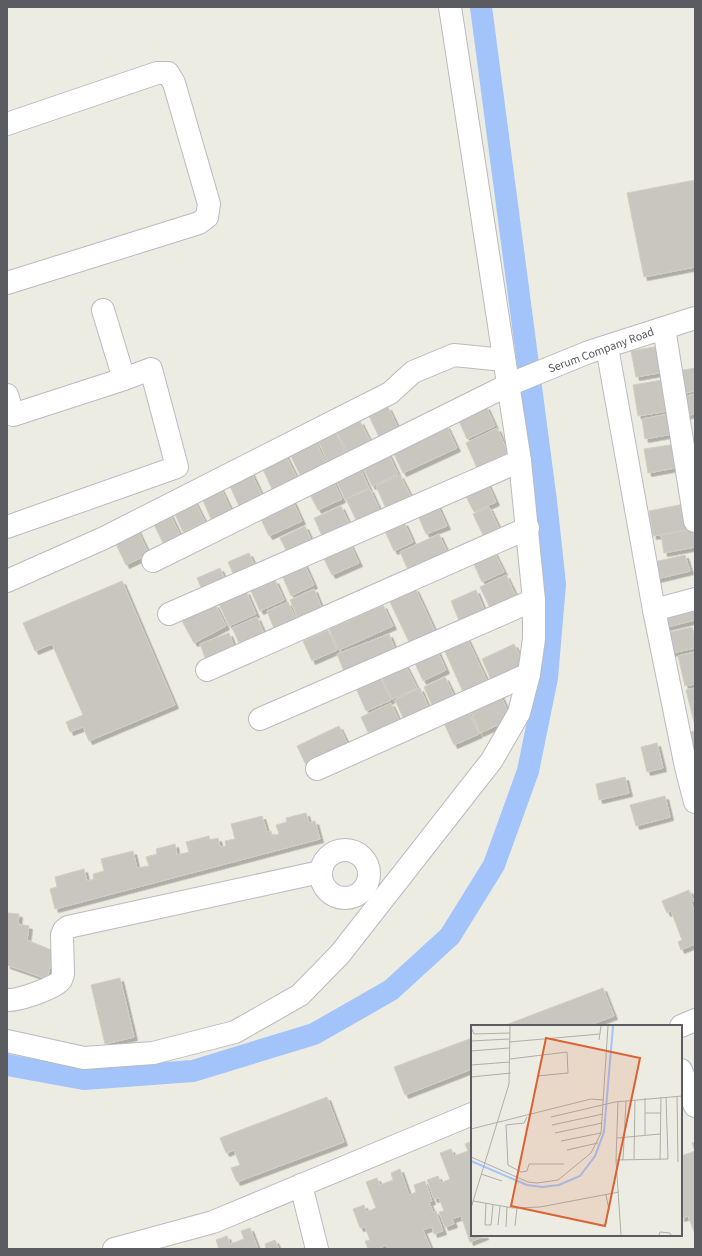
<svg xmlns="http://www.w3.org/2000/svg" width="702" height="1256" font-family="'Source Sans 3',sans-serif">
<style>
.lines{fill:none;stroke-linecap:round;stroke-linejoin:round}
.canal{stroke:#a3c3fb;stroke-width:22}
.building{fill:#c8c6bf;stroke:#d1cfc1;filter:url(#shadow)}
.minor-casing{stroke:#babac0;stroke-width:24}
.minor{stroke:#fff;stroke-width:22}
.labels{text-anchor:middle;stroke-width:3;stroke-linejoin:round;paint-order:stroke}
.street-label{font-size:12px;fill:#5a5c62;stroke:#fff}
.inset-river{fill:none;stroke:#a3c3fb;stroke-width:2}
.inset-road{fill:none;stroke:#aeaeab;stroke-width:1}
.view{fill:#da6335;fill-opacity:0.15;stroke:#da6335;stroke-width:2}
.inset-edge{fill:none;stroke:#5a5c62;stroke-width:2}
</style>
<defs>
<filter id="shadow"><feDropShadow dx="3.5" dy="3.5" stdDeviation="0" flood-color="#0004"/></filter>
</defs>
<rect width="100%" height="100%" fill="#edece2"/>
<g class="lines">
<path class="canal" d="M7,1065L84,1079L193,1071L314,1034L391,990L450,936L494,865L528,771L547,678L555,584L546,501L481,7"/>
</g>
<g class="building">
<path d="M695,180V267L644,277L627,193Z"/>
<path d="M660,346L664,372L636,377L631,351Z"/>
<path d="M695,368V391L676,395L672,372Z"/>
<path d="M662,380L668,411L638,416L633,385Z"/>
<path d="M695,394V414L682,416L678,398Z"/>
<path d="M486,406L495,426L467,439L458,419Z"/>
<path d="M388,407L399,430L380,439L369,416Z"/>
<path d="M668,414L672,434L645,439L642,419Z"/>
<path d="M360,421L372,445L349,456L337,432Z"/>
<path d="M446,425L457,448L403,473L392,450Z"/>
<path d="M497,428L508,453L477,468L466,443Z"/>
<path d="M335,430L347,457L329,465L317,438Z"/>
<path d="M313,436L328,467L302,479L287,448Z"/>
<path d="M676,444L680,467L648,473L644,449Z"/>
<path d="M387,451L398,474L372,486L361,463Z"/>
<path d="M284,452L297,478L272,489L260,463Z"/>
<path d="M358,463L369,488L345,499L333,474Z"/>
<path d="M251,472L263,498L240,508L228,482Z"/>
<path d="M400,475L412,499L387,511L376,486Z"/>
<path d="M331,476L342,499L318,510L306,487Z"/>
<path d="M485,478L496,502L474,512L462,489Z"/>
<path d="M220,487L232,512L212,521L201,496Z"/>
<path d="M370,489L381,513L358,524L346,499Z"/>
<path d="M291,497L302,521L269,536L258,513Z"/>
<path d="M194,500L205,522L183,532L173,510Z"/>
<path d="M689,503L694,529L653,536L649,511Z"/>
<path d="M437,504L447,526L426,534L417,513Z"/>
<path d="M341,506L351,528L324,540L314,518Z"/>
<path d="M489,507L500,530L484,537L473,514Z"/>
<path d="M168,510L180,535L163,543L151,518Z"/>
<path d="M404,522L413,542L394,551L385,531Z"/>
<path d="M305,526L315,549L291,560L280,538Z"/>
<path d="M136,527L149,554L126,565L113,538Z"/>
<path d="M693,529L695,547L664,553L661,535Z"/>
<path d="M439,534L448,554L409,572L400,552Z"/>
<path d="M349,542L359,563L332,575L322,555Z"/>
<path d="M492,548L504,572L482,582L471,558Z"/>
<path d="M249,553L257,571L236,580L228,562Z"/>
<path d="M685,555L690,571L657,579L654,562Z"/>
<path d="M304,563L314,585L291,596L281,573Z"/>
<path d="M220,568L228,586L205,597L197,578Z"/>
<path d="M506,575L517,598L491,610L480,587Z"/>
<path d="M275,580L284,600L260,611L251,591Z"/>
<path d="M122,581L175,705L89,741L83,727L70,732L66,722L83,715L52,644L35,651L23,623Z"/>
<path d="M415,588L435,631L409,642L389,600Z"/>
<path d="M314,589L324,614L300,624L290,600Z"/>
<path d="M476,590L485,612L460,623L451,601Z"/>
<path d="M246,591L256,614L229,626L219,604Z"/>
<path d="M288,602L299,626L277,636L267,611Z"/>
<path d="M215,604L226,626L194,643L182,621Z"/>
<path d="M383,605L393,626L339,650L329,629Z"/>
<path d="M691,606L695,615V620L663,628L662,612Z"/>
<path d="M257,617L267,640L243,651L232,628Z"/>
<path d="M692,627L695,641V648L667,654L662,634Z"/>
<path d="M328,630L337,650L312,661L303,641Z"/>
<path d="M229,633L236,652L207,663L200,644Z"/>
<path d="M389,634L397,655L345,674L337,654Z"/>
<path d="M465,634L488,683L464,694L442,645Z"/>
<path d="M514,644L525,667L492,682L482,659Z"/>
<path d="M436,648L446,670L423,681L413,659Z"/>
<path d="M695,652V684L685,686L678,656Z"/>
<path d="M405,664L417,688L392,699L380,675Z"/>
<path d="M380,677L391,700L366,711L356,688Z"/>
<path d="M445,677L456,700L434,710L424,687Z"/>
<path d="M420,688L431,713L406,724L395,700Z"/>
<path d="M695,688V722H694L686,690Z"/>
<path d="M500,694L511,719L480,733L469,707Z"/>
<path d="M391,703L402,727L372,741L361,717Z"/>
<path d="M467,708L479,734L454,745L442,719Z"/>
<path d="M339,726L350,749L308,769L297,746Z"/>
<path d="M695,731V754L688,756L683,734Z"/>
<path d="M657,743L663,768L647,772L641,747Z"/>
<path d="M625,777L629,793L599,800L596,784Z"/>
<path d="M665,796L670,817L636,826L630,805Z"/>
<path d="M306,813L309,823L315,821L320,839L55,909L50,889L57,887L55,877L84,869L87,881L94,879L93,874L104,871L101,859L133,851L137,868L149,866L146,857L157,854L156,849L175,844L177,855L189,852L186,842L209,836L210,840L218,838L220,847L226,846L225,841L235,839L231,824L262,816L267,832L271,831L272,836L279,834L276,825L287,822L286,818Z"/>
<path d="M689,890L694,901L691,902L695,913V944L681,950L678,942L682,940L671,911L667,913L662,901Z"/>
<path d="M8,913L19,914L18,924L29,926L27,940L54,951L47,979L7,965V917Z"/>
<path d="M120,978L134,1037L105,1044L91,985Z"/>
<path d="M603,988L614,1016L587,1026H503Z"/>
<path d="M472,1038V1069L405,1095L394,1067Z"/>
<path d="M327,1097L344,1142L237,1182L231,1168L240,1165L234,1150L226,1153L220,1138Z"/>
<path d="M472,1141V1235H485V1236L470,1242L461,1216L452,1219L454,1224L445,1227L439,1212L444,1211L439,1198L434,1199L427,1180L438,1176L441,1183L450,1179L440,1153L451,1149L454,1156L468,1151L465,1144Z"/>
<path d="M695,1142V1234L688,1216L681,1218V1155V1156L695,1151L692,1143Z"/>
<path d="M400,1169L409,1195L416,1192L414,1185L425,1181L432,1201L429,1202L433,1212L436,1211L443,1231L434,1234L432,1227L423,1230L431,1249H388L386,1245L378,1249H368L365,1241L370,1240L365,1227L360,1228L353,1209L364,1205L366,1212L376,1208L366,1182L377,1178L380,1185L393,1180L391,1173Z"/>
<path d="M250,1228L258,1249H219L216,1240L227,1236L230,1244L244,1239L241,1231Z"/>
<path d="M275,1240L279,1249H266L265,1244Z"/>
</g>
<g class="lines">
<defs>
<g id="minor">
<path d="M7,124L157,73H168L174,83L209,204L207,217L199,223L7,283"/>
<path d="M664,328L695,521"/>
<path d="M607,347L654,610L686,767L695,802"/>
<path d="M7,395L13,415L124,379L103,310"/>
<path d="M7,527L177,467L151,369L124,379"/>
<path d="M153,561L508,385L589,352L695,318"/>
<path d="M7,581L104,538L390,393L413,372L454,355L504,360"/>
<path d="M654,610L695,599"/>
<path d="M169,614L520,461"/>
<path d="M207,670L528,528"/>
<path d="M260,719L534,600"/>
<path d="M317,769L529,674"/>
<circle cx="345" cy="874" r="24"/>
<path d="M7,1000C17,1001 56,988 61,980C61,980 63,975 63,974L62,935L64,930L68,927L320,872"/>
<path d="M681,1026L695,1020"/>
<path d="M7,1041L84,1058L153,1053L235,1032L300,995L340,954L492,760L519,713L529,674L534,639V600L520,461L450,7"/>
<path d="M681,1070L695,1106"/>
<path d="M301,1185L317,1249"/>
<path d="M114,1249L213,1222L472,1114"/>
</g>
</defs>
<use href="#minor" class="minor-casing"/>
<use href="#minor" class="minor"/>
</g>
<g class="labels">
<g class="street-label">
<text transform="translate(601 350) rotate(-20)" y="4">Serum Company Road</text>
</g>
</g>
<g transform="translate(471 1025)">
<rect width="211" height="211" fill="#edece2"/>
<path class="inset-river" d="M0,136L56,160L71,162L88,160L109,151L124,131L133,107L142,1"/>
<path class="inset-road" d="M0,2L3,9L39,8M128,15L130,1M0,16L38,14M38,17L129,9M0,26L38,23M39,34L96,27L97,48L66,51M0,40L39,37M0,52L40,48M206,71L207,137M174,73V110M147,76L145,135L150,210M174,88H190M56,92L53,98L35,100L37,140L50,147L56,146L58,139H93M80,92L144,77L211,71M81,100L132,89M0,104L120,74L133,75M84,108L131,98M146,113L189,109M90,116L130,108M96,125L127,118M0,132L57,157L66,158L87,155L120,128L130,108L137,1M163,134L164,75M145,135L197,134L195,72M152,135L155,76M189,135L190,72M10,149L31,156M135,170L138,185M2,176L42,183L69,182L148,167M15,178L14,200H20L22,180M0,183L38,59L39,1M27,200L29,181M44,201L46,183M35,202L36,182M188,210L189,207L199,208L200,210"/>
<path class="view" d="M75,13L169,33L134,201L40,181Z"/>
<rect width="211" height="211" class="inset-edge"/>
</g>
<rect width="702" height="1256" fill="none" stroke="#5a5c62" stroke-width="16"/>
</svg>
